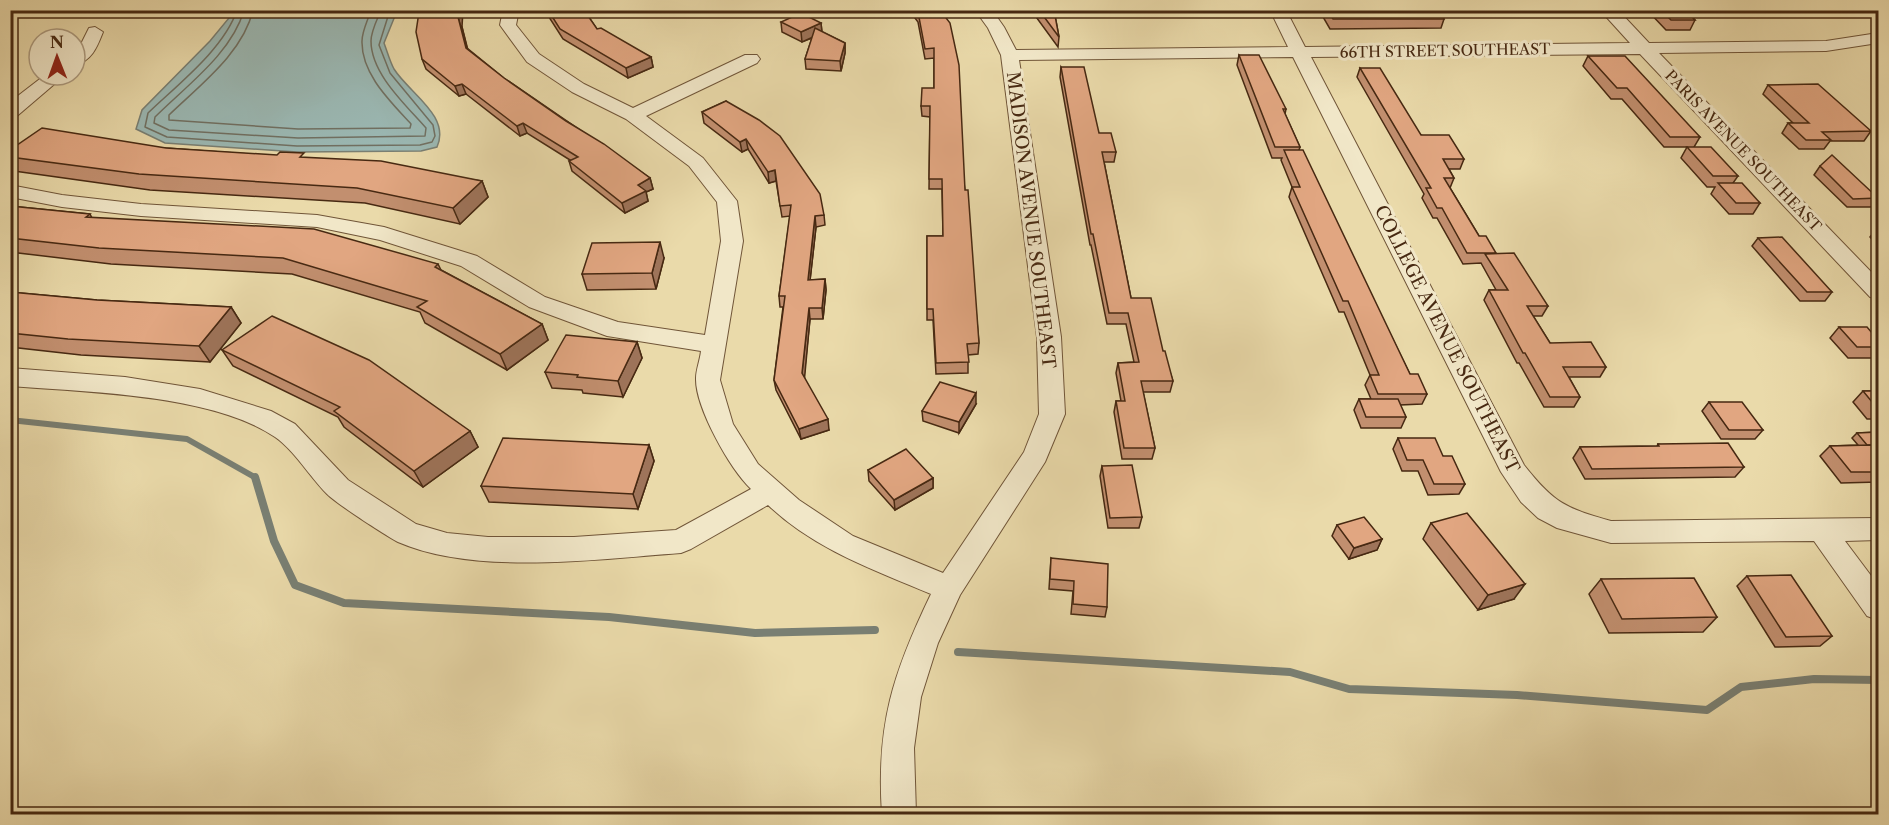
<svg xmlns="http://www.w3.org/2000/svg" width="1889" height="825" font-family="'Libre Caslon Text',serif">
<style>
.water{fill:#9bb8b3;stroke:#797f73;stroke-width:1.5}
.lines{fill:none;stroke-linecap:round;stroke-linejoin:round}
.shore{stroke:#717062;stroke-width:1.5}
.stream-far1{stroke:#797f73;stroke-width:6}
.stream{stroke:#797f73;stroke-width:8}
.minor-casing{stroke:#705538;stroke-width:2}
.minor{fill:#f1e7c8;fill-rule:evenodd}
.wall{fill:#c28f6f;stroke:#472912;stroke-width:1.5}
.shaded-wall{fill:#9e745a;stroke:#472912;stroke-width:1.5}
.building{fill:#e1a681;stroke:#472912;stroke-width:1.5}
.labels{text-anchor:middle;stroke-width:6;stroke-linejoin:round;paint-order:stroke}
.far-street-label{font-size:15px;fill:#472912;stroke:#f1e7c8}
.street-label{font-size:18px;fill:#472912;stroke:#f1e7c8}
</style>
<rect width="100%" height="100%" fill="#eadaaa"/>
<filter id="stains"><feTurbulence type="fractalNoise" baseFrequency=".00333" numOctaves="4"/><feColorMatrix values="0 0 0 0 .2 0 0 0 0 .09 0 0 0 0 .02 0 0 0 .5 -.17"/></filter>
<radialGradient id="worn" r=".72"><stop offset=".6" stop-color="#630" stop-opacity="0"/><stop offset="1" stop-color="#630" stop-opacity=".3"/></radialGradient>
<path class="water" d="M397,11L384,43C387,51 390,62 394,69C409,93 451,116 437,147L421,151L297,152L165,143L136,129L142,110L210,41L229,18L231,11Z"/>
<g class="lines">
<g class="shore">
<path d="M237,10C224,49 177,85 148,113L145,127L167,137L297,146L420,145L432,142L435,136L433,125L390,73L379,45L390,10"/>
<path d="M244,10C232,53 186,86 155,117L154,123L169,130L298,138L425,136L426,128C406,105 371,74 371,41C371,31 377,20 381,10"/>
<path d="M253,10C243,53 200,85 169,115V120L298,129L410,128L411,124C391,102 361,74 362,41C362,31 368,20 371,10"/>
</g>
<path class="stream-far1" d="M10,420L187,439L256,478"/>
<g class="stream">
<path d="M255,477L274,541L295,585L344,603L609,617L755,633L875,630"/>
<path d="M958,652L1290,672L1349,689L1517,695L1707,710L1741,687L1814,679L1878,680"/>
</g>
<defs>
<g id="minor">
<path d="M503,10H519L516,25L539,54L584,84L633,108L745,55H757L760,59L757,63L646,116L703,158L737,201L743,241L720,380L733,424L758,464L799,500L853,536L943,573L1024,452L1039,414L1037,337L1001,55L988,28L975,10H992L1004,27L1016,50L1288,47L1270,10H1286L1305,47L1630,43L1600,10H1618L1649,43L1826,41L1878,33V43L1826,51L1659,53L1878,279V299L1870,297L1640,54L1311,57L1524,465C1554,503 1565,508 1611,521L1878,518V540L1845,541L1878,585V620L1867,616L1814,541L1611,543L1557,528L1538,518L1521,502L1501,472L1293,57L1019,60L1061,337L1065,414L1045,462L960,595L938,643L921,697L914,748L916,814H882C876,725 893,673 931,594C874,570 814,549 768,505L691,549L681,553C598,559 476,576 398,542C385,535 337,504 327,494C310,477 294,450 275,437C212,394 86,392 10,386V368L125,377L200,389L271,411L295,424L348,480L416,524L447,533L488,537H574L676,530L751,489C730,469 695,407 696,378C696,370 700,360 701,351L607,336L529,307L461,266L380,240L317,227L141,216L62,207L10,197V185L62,195L141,204L317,215L384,227L477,256L545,297L618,322L705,335L721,241L717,202L689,166L626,119L572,92L527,62L500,25Z"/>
<path d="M95,27L103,32C97,47 92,61 75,65V52L79,48L89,28Z"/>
<path d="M45,75H65L17,116L10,117V102Z"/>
</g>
</defs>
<use href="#minor" class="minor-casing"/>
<use href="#minor" class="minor"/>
</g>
<g class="wall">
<path d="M546,10H584L597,29L651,57L653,67L628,78L563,39L547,14Z"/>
<path d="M909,10H940L965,190L979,343L978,354L968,355V373L936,374L933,320H927V236H943L942,189H929L930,117L922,116L921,106L934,88V58L925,59L918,22Z"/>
<path d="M1031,10H1054L1059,37L1058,47Z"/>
<path d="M1319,10H1439L1444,19L1441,28L1330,29Z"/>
<path d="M1647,10H1685L1695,20L1690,30H1666Z"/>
<path d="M781,22L821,23L822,32L845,43V53L841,71L806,69L805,59L812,38L802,42L782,32Z"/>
<path d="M462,27L467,48L504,78L650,178L653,189L646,192L648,201L625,213L572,171L569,161L570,160L527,133L520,136L466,94L459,96L426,69L422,59Z"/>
<path d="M1239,55L1286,109L1285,114L1300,147L1299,150L1410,374L1427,394L1422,404L1400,405L1406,417L1401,428H1361L1354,410L1359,399H1371L1365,385L1370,375L1344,312H1339L1289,197L1292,187L1281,160L1282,158H1272L1237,65Z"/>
<path d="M1588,56L1700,137L1694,147L1738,176L1733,183L1760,203L1753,214H1729L1711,194L1715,187H1707L1681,158L1687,147H1664L1622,99H1611L1583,66Z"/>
<path d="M1061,67L1099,133L1116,152L1114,162H1104L1131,298L1163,351L1173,381L1170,392H1143L1155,448L1152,459H1122L1114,412L1116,401H1121L1116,373L1118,363L1134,362L1126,324H1107L1091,245H1090L1060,77Z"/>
<path d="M1360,68L1421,135L1464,159L1460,169H1449L1454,178L1450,188L1479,236L1548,306L1542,316H1533L1550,343L1606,367L1600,377H1569L1580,397L1574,407H1544L1519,363H1517L1484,300L1489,290H1496L1481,263L1463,264L1437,218H1433L1422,198L1424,194L1357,77Z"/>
<path d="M1768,85L1871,131L1864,141H1830L1824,149H1799L1782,133L1788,123H1793L1763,94Z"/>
<path d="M726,101L824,215L825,225L816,227L810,280L825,279L826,290L823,319H810L804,377L829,430L801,439L776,390L774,380L783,307H780L779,296L790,216L782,217L776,181L769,183L748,149L742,152L704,123L702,112Z"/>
<path d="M166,148L306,158L482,181L488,197L460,224L365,203L150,190L14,171L10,167V150Z"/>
<path d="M1820,166L1878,198L1871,207H1847L1814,175Z"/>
<path d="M10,206L90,214L92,218L438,264L441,270L542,324L548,340L507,370L425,323L420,312L292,274L111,264L10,252Z"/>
<path d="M1878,227V246L1870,237Z"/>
<path d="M1758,238L1832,292L1825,301H1800L1752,246Z"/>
<path d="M664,258L656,289L587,290L582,274Z"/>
<path d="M10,292L97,300L231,307L241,323L210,362L81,355L10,347Z"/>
<path d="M1839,327L1878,340V355L1876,358H1848L1830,338Z"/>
<path d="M637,342L642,358L623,397L583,393L582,390L552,388L545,372Z"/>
<path d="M222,350L470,431L478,447L423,487L344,427L338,417L233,366Z"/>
<path d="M1863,391H1878V419H1867L1853,402Z"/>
<path d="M1709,402L1763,430L1755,439H1721L1702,411Z"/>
<path d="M976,404L959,433L923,421L922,411Z"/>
<path d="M1878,432V482L1841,483L1820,456L1830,446L1858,445L1852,438L1857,433Z"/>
<path d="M1398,438L1443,456L1465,484L1459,494L1428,495L1418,471H1402L1393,449Z"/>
<path d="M1658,444L1744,467L1735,477L1585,479L1573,458L1580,447L1657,446Z"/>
<path d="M649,445L654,461L638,509L489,502L481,486Z"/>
<path d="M1102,466L1142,517L1139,528H1108L1100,476Z"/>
<path d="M868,470L933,478V488L895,510L869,481Z"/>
<path d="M1431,523L1514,599L1478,610L1423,539Z"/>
<path d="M1337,525L1382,539L1377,550L1349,559L1332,536Z"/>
<path d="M1051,558L1107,607L1105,617L1071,614L1073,591L1049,589Z"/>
<path d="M1747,576L1832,636L1820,646L1775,647L1737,586Z"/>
<path d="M1601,579L1717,617L1703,632L1609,633L1589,594Z"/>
</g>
<g class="shaded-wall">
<path d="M459,10H463L462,27L470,58L458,17Z"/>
<path d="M821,23L822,33L802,42L801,32Z"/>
<path d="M845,43V53L841,71L840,61Z"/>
<path d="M651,57L653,67L628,78L626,68Z"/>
<path d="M462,84L466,94L459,96L455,86Z"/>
<path d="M523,123L527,133L520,136L517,126Z"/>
<path d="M746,139L748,149L742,152L740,142Z"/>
<path d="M775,170L776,181L769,183L768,172Z"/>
<path d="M650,178L653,189L646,192L648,201L625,213L622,203L638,185Z"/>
<path d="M482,181L488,197L460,224L453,208Z"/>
<path d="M815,216L816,227L809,290L808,280Z"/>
<path d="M660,242L664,258L656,289L652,273Z"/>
<path d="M825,279L826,290L823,319L822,308Z"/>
<path d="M231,307L241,323L210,362L199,346Z"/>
<path d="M809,308L810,319L804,384L802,373Z"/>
<path d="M542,324L548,340L507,370L500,354Z"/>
<path d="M637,342L642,358L623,397L618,381Z"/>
<path d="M976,393V404L959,433V422Z"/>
<path d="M828,419L829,430L801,439L799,429Z"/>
<path d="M470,431L478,447L423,487L414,471Z"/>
<path d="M649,445L654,461L638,509L633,494Z"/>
<path d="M933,478V488L895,510L894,500Z"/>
<path d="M1382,539L1377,550L1349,559L1354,548Z"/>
<path d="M1525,584L1514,599L1478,610L1488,595Z"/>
</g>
<g class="building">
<path d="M423,10H459L458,17L466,48L504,78L566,121L604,144L650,178L638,185L646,191L622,203L569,161L578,157L523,123L517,126L462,84L455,86L422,59L416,32L419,12H422Z"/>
<path d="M548,10H584L597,29L601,28L651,57L626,68L560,29Z"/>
<path d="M916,10H940L950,23L959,65L965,190H968L979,343L967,344L969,362L936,363L933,309H927V236H943L942,179H929L930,106H921L922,88H934V48L925,49L918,12Z"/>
<path d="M1039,10H1054L1059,37Z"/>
<path d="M1327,10H1439L1444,19H1333Z"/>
<path d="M1661,10H1685L1695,20H1671Z"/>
<path d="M801,13L821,23L801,32L781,22Z"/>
<path d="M815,28L845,43L840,61L805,59Z"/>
<path d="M1239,55H1259L1286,109H1283L1300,147H1275Z"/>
<path d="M1588,56H1625L1700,137H1670L1627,88H1617Z"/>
<path d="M1061,67H1084L1099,133H1111L1116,152H1102L1131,298H1151L1163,351H1165L1173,381H1141L1155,448H1124L1116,401H1125L1118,363L1139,362L1128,313H1109L1093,234H1091Z"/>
<path d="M1360,68H1380L1421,135H1449L1464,159H1443L1454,178H1444L1479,236H1486L1496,253H1467L1442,208H1437L1426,188H1431Z"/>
<path d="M1818,84L1871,131L1822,132L1831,140H1806L1788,123H1809L1768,85Z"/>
<path d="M726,101L759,120L780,136L820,194L824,215L815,216L808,280L825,279L822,308H809L802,373L828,419L799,429L774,380L785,296H779L791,205L780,206L775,170L768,172L746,139L740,142L702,112Z"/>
<path d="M42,128L166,148L277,155L280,152L304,153L300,157L381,161L482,181L453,208L357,188L139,174L10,157V150Z"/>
<path d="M1687,147H1711L1738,176H1713Z"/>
<path d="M1284,150H1303L1410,374H1418L1427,394H1378L1370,375H1379L1348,301H1343L1292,187H1300Z"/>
<path d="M1832,155L1878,198L1853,199L1820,166Z"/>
<path d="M1718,183H1742L1760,203H1736Z"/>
<path d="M10,206L90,214L86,217L314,229L438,264L435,267L542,324L500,354L417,307L427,301L283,258L99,248L10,238Z"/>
<path d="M1782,237L1832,292H1807L1758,238Z"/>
<path d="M660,242L652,273L582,274L592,243Z"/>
<path d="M1514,253L1548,306H1527L1550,343L1591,342L1606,367H1563L1580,397H1550L1525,353H1523L1489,290H1508L1485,254Z"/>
<path d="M10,292L97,300L231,307L199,346L68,339L10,333Z"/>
<path d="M272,316L369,360L470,431L414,471L334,411L340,407L222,350Z"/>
<path d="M1839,327H1867L1878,340V347H1857Z"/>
<path d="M566,335L637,342L618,381L577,377L578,375L545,372Z"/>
<path d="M940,382L976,393L959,422L922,411Z"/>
<path d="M1863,391H1878V408H1877Z"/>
<path d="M1359,399H1398L1406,417H1366Z"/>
<path d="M1709,402H1742L1763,430H1729Z"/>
<path d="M1878,432V452H1877L1872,445H1867L1857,433Z"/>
<path d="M503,438L649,445L633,494L481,486Z"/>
<path d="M1398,438H1435L1443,456H1452L1465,484H1434L1423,460H1407Z"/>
<path d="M1728,443L1744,467L1592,469L1580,447L1659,446L1658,444Z"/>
<path d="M1872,445L1878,453V472H1851L1830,446Z"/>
<path d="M906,449L933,478L894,500L868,470Z"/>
<path d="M1132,465L1142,517L1110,518L1102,466Z"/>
<path d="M1467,513L1525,584L1488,595L1431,523Z"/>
<path d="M1364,517L1382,539L1354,548L1337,525Z"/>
<path d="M1051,558L1108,564L1107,607L1073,604L1074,581L1050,579Z"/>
<path d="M1791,575L1832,636L1786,637L1747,576Z"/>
<path d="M1694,578L1717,617L1622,619L1601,579Z"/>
</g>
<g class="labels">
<g class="far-street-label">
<text transform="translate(1445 51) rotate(-1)" y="5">66TH STREET SOUTHEAST</text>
<text transform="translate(1743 151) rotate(46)" y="5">PARIS AVENUE SOUTHEAST</text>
</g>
<g class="street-label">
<text transform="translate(1031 220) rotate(83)" y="6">MADISON AVENUE SOUTHEAST</text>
<text transform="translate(1447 339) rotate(63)" y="6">COLLEGE AVENUE SOUTHEAST</text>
</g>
</g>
<rect width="1889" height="825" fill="none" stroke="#eadaaa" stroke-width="36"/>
<rect x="12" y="12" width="1865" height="801" fill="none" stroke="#472912" stroke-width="3"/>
<rect x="18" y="18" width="1853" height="789" fill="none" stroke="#472912" stroke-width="1.5"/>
<g transform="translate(57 57) rotate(359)"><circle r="28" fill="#f1e7c8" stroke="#ad9b7f" stroke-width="1.5"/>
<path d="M0-4.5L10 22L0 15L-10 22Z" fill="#8f2418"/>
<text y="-9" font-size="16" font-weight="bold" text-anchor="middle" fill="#472912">N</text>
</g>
<rect width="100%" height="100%" filter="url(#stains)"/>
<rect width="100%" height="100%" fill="url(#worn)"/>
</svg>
